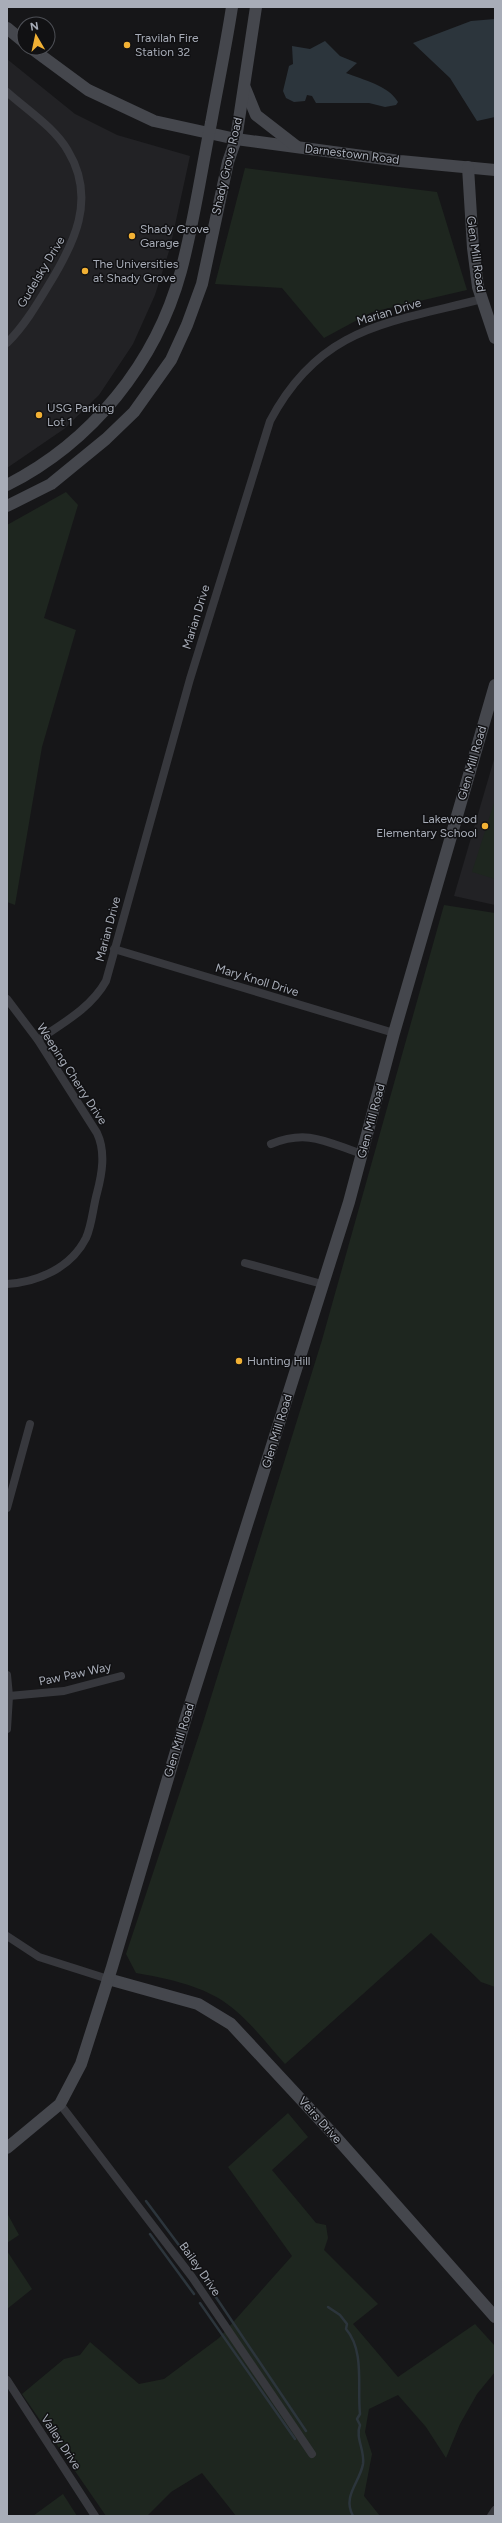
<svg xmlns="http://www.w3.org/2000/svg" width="502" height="2523" font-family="Figtree,sans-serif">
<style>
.built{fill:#222225}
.green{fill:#1e261f}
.water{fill:#2c353c}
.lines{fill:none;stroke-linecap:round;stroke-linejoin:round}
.stream{stroke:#2c353c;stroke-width:2.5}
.street{stroke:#37383d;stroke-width:8}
.secondary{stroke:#45474d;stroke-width:12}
.poi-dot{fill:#f2b134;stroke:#111113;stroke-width:1.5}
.labels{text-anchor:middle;stroke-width:3;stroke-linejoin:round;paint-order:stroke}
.poi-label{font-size:12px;fill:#a8adb8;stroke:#111113;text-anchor:start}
.street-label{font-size:12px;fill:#a8adb8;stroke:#111113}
</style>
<rect width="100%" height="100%" fill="#161618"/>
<g class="built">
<path d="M7,59L75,114L117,135L190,156L170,248L155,295L133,344L99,395L64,429L7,468Z"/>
<path d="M495,756V905L454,896Z"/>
</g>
<g class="green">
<path d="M245,168L437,192L467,290L372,312L324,338L282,288L215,284Z"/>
<path d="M66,492L78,505L44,618L76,630L42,747L15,905L7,902V525Z"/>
<path d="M495,800V879L472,872Z"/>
<path d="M444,905L495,913V1987L481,1982L431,1933L285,2064C266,2043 247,2017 223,2001C199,1985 165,1978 136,1973L126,1954L202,1726L322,1340Z"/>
<path d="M288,2113L308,2137L272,2170L316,2223L326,2225L328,2238L324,2250L378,2304L353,2324L398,2377L475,2324L495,2346V2372L477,2394L460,2424L446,2458L426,2427L398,2395L369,2409L365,2432L372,2454L364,2496L380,2516H236L202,2473L171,2492L147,2516H106L22,2394L64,2359L80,2355L90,2342L139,2384L164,2379L219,2338L292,2256L228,2167Z"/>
<path d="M7,2213L19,2235L7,2243Z"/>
<path d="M7,2251L32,2289L7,2309Z"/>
<path d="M63,2494L77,2516H33Z"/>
</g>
<g class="water">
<path d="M495,19V117L477,121L450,78L413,43L471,21Z"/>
<path d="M325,41L340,56L357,63L346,73C363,80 388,85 398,102L396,105L385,107L369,103H316L312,96L307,95L305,101L294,102L286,98L283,91L289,66L293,64L292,46L310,49Z"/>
</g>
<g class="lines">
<g class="stream">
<path d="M146,2201L196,2268"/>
<path d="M150,2234L194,2294"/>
<path d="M201,2275L306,2431"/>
<path d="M200,2303L295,2439"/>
<path d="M328,2307L340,2315L347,2324L346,2329C365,2351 357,2387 360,2414L357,2419L360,2425C355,2438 365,2450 363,2464C360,2482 342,2496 353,2516"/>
</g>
<g class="street">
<path d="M7,92C27,110 55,128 68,151C97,199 74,244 48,286C36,306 24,326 7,343"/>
<path d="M114,949L394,1033"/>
<path d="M7,999L38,1040L97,1133C106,1152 102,1174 97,1193C93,1207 92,1225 86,1238C71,1268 38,1282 7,1284"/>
<path d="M38,1040C63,1023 91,1008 106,981L190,679L270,421C320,326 388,323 482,299"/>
<path d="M271,1144C308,1129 326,1142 362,1154"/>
<path d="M245,1263L322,1284"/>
<path d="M7,1508L30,1424"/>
<path d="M7,1675L9,1696L7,1729"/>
<path d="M9,1696L64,1691L121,1676"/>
<path d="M7,1936L39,1957L108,1979"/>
<path d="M60,2104L192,2277L312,2454"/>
<path d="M7,2380L95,2516"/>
<path d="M491,2516L495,2510"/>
</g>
<g class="secondary">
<path d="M7,28L24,42"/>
<path d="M31,48L88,90L154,121L236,139L400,161L495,170"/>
<path d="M245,88L256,115L296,146"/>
<path d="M468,167L473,248L478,287L495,338"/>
<path d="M7,485C92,442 156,363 181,271C194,222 201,172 211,123C218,84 226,46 232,7"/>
<path d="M7,506L51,484L106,439L134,412L171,360L187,325L202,284L228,162L236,139L256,7"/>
<path d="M108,1979L198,2004L231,2024L334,2135L495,2317"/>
<path d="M7,2148L60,2104L81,2064L112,1967L187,1714L349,1202L394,1033L495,685"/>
</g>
</g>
<g class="poi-dot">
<circle cx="127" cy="45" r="4"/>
<circle cx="132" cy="236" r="4"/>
<circle cx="85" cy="271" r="4"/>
<circle cx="39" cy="415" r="4"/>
<circle cx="485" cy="826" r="4"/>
<circle cx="239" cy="1361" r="4"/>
</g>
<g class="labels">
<g class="poi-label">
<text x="135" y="42">Travilah Fire<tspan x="135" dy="14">Station 32</tspan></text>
<text x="140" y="233">Shady Grove<tspan x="140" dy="14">Garage</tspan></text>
<text x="93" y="268">The Universities<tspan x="93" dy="14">at Shady Grove</tspan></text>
<text x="47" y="412">USG Parking<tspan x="47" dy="14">Lot 1</tspan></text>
<text x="477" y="823" text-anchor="end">Lakewood<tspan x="477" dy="14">Elementary School</tspan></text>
<text x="247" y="1365">Hunting Hill</text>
</g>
<g class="street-label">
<text transform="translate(352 154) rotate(7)" y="4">Darnestown Road</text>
<text transform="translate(227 166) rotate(-77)" y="4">Shady Grove Road</text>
<text transform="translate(476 254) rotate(82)" y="4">Glen Mill Road</text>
<text transform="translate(41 272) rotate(-59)" y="4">Gudelsky Drive</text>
<text transform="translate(389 312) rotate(-17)" y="4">Marian Drive</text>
<text transform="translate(196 617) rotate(-73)" y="4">Marian Drive</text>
<text transform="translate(472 763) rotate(-74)" y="4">Glen Mill Road</text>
<text transform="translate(108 929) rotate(-75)" y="4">Marian Drive</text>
<text transform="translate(257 980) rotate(17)" y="4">Mary Knoll Drive</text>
<text transform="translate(72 1074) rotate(57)" y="4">Weeping Cherry Drive</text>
<text transform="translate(371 1121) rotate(-75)" y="4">Glen Mill Road</text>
<text transform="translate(277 1431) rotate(-73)" y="4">Glen Mill Road</text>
<text transform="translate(75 1674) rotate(-12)" y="4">Paw Paw Way</text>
<text transform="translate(179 1740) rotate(-73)" y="4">Glen Mill Road</text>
<text transform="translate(320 2120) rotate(48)" y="4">Veirs Drive</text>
<text transform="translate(200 2269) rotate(55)" y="4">Bailey Drive</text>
<text transform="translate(61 2442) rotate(57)" y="4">Valley Drive</text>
</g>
</g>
<rect width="502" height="2523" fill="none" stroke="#a8adb8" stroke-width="16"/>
<g transform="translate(36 36) rotate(351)"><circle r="19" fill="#111113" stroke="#4d4f55"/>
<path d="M0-3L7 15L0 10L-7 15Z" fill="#f2b134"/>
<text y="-6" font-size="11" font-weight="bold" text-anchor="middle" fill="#a8adb8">N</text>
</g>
</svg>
